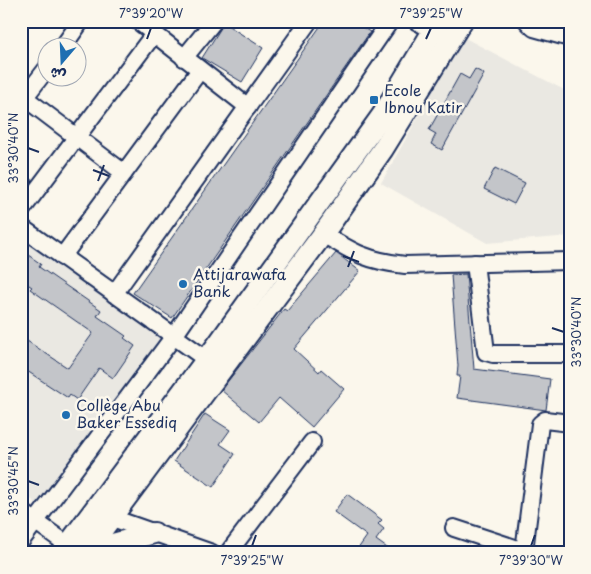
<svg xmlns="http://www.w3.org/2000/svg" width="591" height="574" font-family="'Playpen Sans','Playpen Sans Arabic',sans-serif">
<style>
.built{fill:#eae8e2}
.building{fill:#c3c5c9;stroke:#1b2f5e}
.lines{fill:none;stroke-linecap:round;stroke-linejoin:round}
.minor-casing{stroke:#1b2f5e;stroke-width:20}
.tertiary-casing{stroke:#1b2f5e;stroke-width:24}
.minor{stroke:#fbf7ec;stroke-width:16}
.tertiary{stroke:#fbf7ec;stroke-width:20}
.ticks{fill:none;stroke:#1b2f5e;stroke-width:2}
.poi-dot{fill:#1f6fb2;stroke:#fbf7ec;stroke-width:2}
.labels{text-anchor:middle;stroke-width:5;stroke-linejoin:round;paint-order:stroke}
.poi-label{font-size:15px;fill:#1b2f5e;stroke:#fbf7ec;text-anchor:start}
.neatline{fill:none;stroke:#1b2f5e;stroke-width:2}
.ticks-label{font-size:12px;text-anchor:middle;fill:#1b2f5e}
</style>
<rect width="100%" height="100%" fill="#fbf7ec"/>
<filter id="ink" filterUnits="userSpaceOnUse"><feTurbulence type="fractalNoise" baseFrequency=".02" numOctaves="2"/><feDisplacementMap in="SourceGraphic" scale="10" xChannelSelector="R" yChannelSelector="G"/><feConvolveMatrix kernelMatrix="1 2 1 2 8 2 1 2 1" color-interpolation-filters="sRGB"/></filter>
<g filter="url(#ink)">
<g class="built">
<path d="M463,37L570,93V236L487,243L381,183Z"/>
<path d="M21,232L167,337L43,508L21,492Z"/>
</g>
<g class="building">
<path d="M324,21H352L370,32L172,318L133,293Z"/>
<path d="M224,23L263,48L242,82L202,58Z"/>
<path d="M475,69L484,74L442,150L431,144L436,134L429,130L460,74L469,79Z"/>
<path d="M495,168L525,183L514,204L484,189Z"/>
<path d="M21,250L41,264L39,267L101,310L97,316L126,336L124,338L135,346L113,378L99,368L77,400L70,395L68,398L21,367V337L68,368L93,333L30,289L32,287L21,280Z"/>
<path d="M336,253L360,271L294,349L319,372L321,369L344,389L312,427L279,398L259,422L221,390L284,309L287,311Z"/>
<path d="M466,274L474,369L550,379L546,410L457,398L460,376H457L458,366L451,275Z"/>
<path d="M205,414L230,430L220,444L235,454L213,487L174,461Z"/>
<path d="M347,494L382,520L378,524L384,529L376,540L394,553H355L367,536L334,512Z"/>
</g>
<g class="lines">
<defs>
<g id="minor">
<path d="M138,21L248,107"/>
<path d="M416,21L444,36"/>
<path d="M527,21L534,28L570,38"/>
<path d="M62,48L81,21"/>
<path d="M184,58L214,21"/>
<path d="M25,98L124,173"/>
<path d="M21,102L48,67"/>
<path d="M21,211L154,34"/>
<path d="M21,227L206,359"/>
<path d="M323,234C354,253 368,261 405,265L570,261"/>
<path d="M62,257L200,70"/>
<path d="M475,263L486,352L493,354H570"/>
<path d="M114,294L309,21"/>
<path d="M21,511L68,545"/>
<path d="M101,514L212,553"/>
<path d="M454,528L530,553"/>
<path d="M21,541L174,336L390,21"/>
<path d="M524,551L540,424L545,420L570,423"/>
<path d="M228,553L312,442"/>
</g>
<g id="tertiary">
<path d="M87,551L154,533"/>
<path d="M62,553L218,344L383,114L439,21"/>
<path d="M85,553L323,234L383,149L462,21"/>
</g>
</defs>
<use href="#minor" class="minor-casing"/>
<use href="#tertiary" class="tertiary-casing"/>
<use href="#minor" class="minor"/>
<use href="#tertiary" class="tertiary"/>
</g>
</g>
<path class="ticks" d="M147,39L151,28M426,39L431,28M28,148L39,152M93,170L109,176M98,181L104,165M343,256L359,262M348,267L354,251M552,328L564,332M28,481L39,485M252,546L256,535M531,546L535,535"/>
<g class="poi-dot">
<rect x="369" y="95" width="10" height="10" rx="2.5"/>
<circle cx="183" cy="284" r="5"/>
<circle cx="66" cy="415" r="5"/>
</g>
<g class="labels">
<g class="poi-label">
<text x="384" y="96">Ecole<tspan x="384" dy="17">Ibnou Katir</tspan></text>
<text x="193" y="280">Attijarawafa<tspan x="193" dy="17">Bank</tspan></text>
<text x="76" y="411">Collège Abu<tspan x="76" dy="17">Baker Essediq</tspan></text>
</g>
</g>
<rect width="591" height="574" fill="none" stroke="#fbf7ec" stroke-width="55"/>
<g transform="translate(62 62) rotate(199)"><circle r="24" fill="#fbf7ec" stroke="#a1a7b3"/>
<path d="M0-4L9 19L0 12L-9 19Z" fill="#1f6fb2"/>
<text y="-8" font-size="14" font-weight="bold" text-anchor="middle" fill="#1b2f5e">ش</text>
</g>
<rect x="28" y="28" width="536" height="518" class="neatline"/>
<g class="ticks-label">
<text x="151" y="18">7°39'20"W</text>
<text x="431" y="18">7°39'25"W</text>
<text transform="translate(14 148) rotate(-90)" y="4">33°30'40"N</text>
<text transform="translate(577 332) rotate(-90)" y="4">33°30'40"N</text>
<text transform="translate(14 481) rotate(-90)" y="4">33°30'45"N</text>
<text x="252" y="565">7°39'25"W</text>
<text x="531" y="565">7°39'30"W</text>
</g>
</svg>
